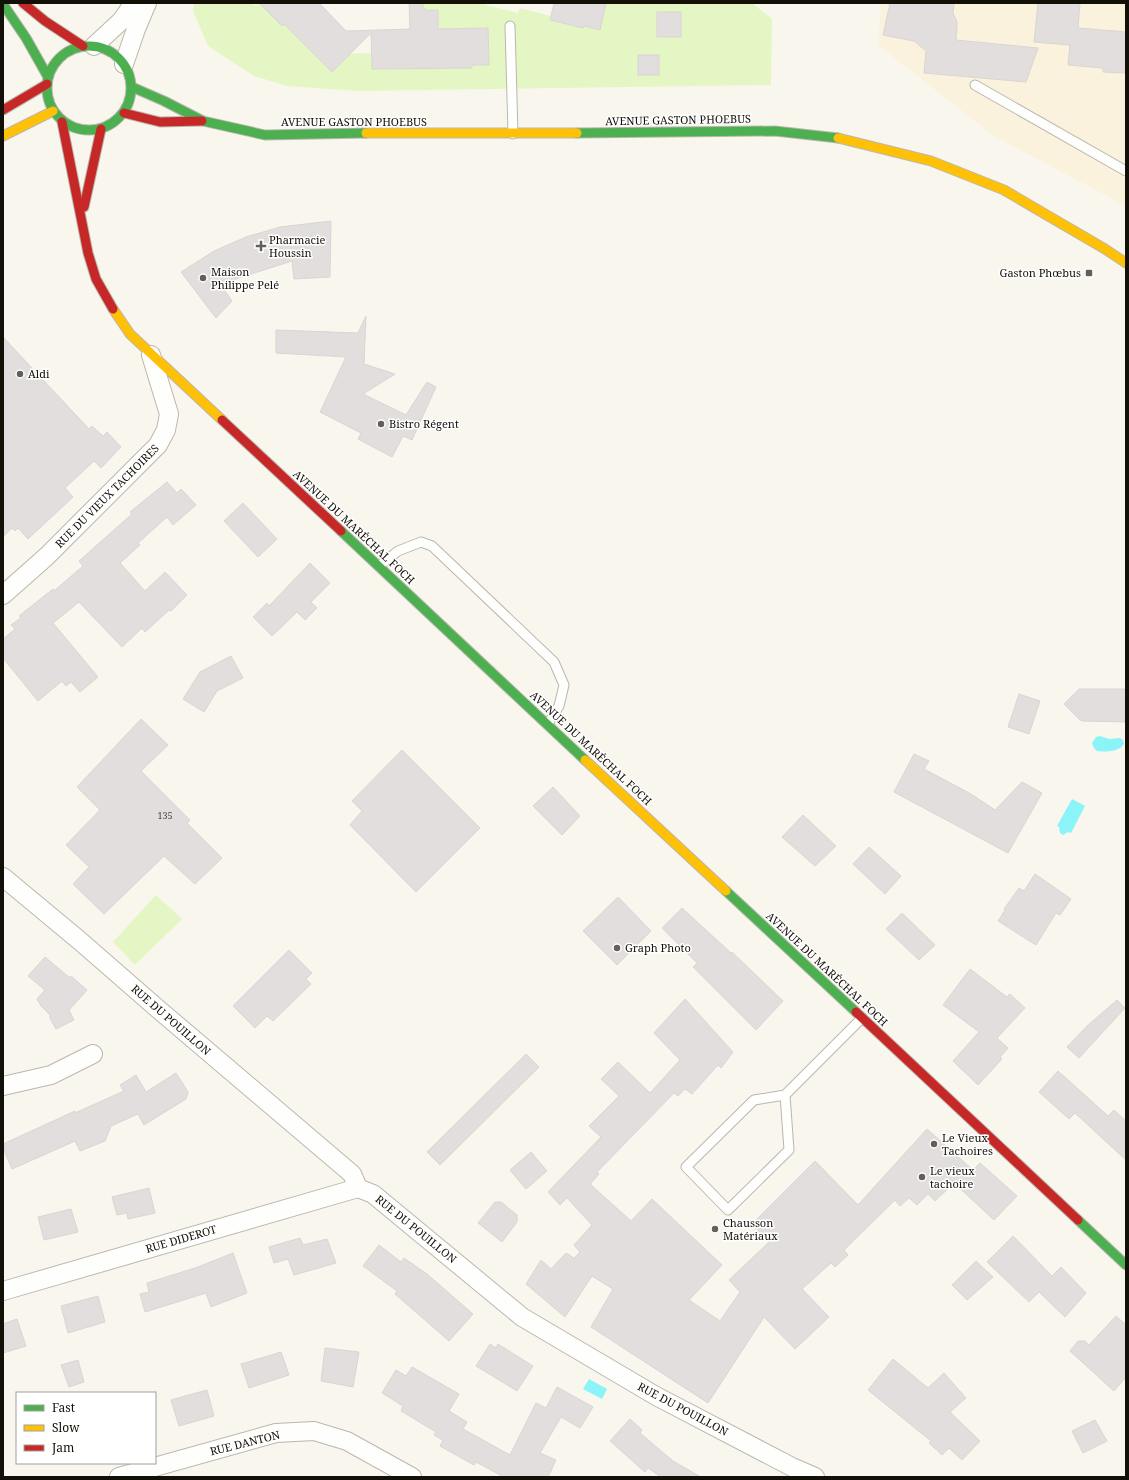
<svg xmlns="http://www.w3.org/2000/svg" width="1129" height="1480" font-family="'Noto Serif',serif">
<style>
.built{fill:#faf2dc}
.green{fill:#e5f6c5;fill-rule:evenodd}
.water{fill:#8af4f8}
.building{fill:#e3dede;stroke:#dad4d4}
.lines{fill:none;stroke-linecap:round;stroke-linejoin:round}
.lane-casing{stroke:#bab7af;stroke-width:11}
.street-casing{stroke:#bab7af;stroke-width:20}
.fast-casing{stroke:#bab7af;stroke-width:11}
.slow-casing{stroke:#bab7af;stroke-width:11}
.jam-casing{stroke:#bab7af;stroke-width:11}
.lane{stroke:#fefefc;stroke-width:9}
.street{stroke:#fefefc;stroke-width:18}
.fast{stroke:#4caf50;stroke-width:9}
.slow{stroke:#ffc107;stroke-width:9}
.jam{stroke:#c62828;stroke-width:9}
.poi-dot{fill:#646058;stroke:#fff;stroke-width:1.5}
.labels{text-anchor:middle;stroke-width:3;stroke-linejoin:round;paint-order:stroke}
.number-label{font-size:9px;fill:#49463f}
.street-label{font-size:11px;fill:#131007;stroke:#fff}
.poi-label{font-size:11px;fill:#131007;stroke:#fff;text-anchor:start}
</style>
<rect width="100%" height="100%" fill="#f9f6ee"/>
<path class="built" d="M881,3H1126V206L994,136L878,45Z"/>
<g class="green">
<path d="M194,3H252L256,6L259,3L282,26L284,24L341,54L371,53L372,69L472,68V65H489L488,31L472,28L438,29L437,10H425L422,3H486V5L518,13L520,8L551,16L550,20L583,28L584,26L600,30L606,3H752L772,19L771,85L358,91L287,86L254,76L208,46L193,11ZM681,12V37H657V13ZM638,55H658L659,75H638Z"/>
<path d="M156,895L182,919L135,965L113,942Z"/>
</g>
<g class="water">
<path d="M1100,736L1109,739L1120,738L1123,740L1124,744C1119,752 1105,752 1097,751L1094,748L1092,743L1096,737Z"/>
<path d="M1072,799L1085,806L1071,833L1068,832L1063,835L1060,833L1059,827L1057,826Z"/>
<path d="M589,1379L607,1389L602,1399L583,1389Z"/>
</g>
<g class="building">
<path d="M259,3H319L346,31L410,29L409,3H422L425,10H438V29L488,28L489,65H472V68L372,69L371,33L332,72L284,24L282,26Z"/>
<path d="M554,3H606L600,30L584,26L583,28L550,20Z"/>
<path d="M890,3H954L953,13L957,22V27L956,40L1038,48L1026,82L924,73L926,51L914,41L883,35Z"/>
<path d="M1038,3H1080L1078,28L1126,32V73L1103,72V68L1068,65L1070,45L1034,42Z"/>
<rect x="657" y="12" width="24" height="25"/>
<rect x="638" y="55" width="21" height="20"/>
<path d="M331,221L330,277L294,279L292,261L220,284L232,301L216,318L181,272L214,251L246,237L280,227Z"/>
<path d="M366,316L364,364L395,374L363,394L406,415L427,382L436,387L412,440L403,436L392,457L358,439L361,433L320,412L346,357L276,353V330L358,333Z"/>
<path d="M3,337L89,429L92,426L103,436L107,432L121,447L101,468L94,461L65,488L73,497L28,539L18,528L15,531L12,528L3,537Z"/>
<path d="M167,482L177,493L181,489L196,505L173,525L167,517L138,543L140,545L120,563L145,591L165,572L187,595L171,611L169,610L145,632L142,628L122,647L79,602L53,623L98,677L80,692L71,682L66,686L62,681L38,701L3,658V639L15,629L11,625L21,618L19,616L53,589L54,591L83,566L79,561L132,514L130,512Z"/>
<path d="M243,503L277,539L258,557L224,521Z"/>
<path d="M310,563L330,583L311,602L317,608L305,620L297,612L272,636L253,617L267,603L269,606Z"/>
<path d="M231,656L243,678L217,691L204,712L183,699L200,672Z"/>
<path d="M1079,689H1126V722L1083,721L1080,720L1064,704Z"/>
<path d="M1019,694L1040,701L1029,734L1008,727Z"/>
<path d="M141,719L168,745L141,771L190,820L187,823L222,858L195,884L164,856L104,914L73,884L89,867L66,845L100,810L77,787Z"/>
<path d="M402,750L480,828L416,892L350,825L362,811L352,801Z"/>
<path d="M914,754L929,761L924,769L971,794L995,810L1022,782L1042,793L1008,853L894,792Z"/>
<path d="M553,787L580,816L562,835L533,806Z"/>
<path d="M803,815L836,846L815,866L782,837Z"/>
<path d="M869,847L901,876L885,894L853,864Z"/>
<path d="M1035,874L1071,899L1060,915L1056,913L1036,945L998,921L1005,910L1004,909L1019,888L1024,891Z"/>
<path d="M618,897L651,931L617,965L583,931Z"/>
<path d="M682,908L731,953L732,952L783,1001L756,1030L693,967L697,963L662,928Z"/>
<path d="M902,913L935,945L919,960L886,929Z"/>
<path d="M289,950L312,973L306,979L311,984L273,1021L267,1016L255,1028L233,1006Z"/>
<path d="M45,957L70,978L71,976L87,990L69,1010L74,1020L56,1029L50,1018V1015L41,1006L37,999L45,990L28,976Z"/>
<path d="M970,969L1007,997L1010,994L1025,1008L997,1038L1008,1048L1000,1057L1002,1059L978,1085L953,1061L979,1032L943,1005Z"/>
<path d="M685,999L733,1052L721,1068L718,1065L692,1094L685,1089L678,1096L674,1093L597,1172L599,1174L590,1184L631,1221L652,1199L722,1265L689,1300L720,1321L740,1292L729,1280L769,1242L752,1224L815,1161L858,1205L927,1129L973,1170L980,1163L1017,1196L994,1220L954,1183L935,1201L928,1194L917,1205L909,1198L900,1206L895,1200L844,1250L848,1255L835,1267L831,1263L802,1289L829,1317L795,1349L764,1317L708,1403L591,1327L613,1289L592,1276L565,1317L526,1284L541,1260L551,1269L566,1253L574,1258L580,1252L574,1245L592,1225L567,1198L560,1205L548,1192L601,1137L589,1126L619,1096L601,1079L618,1062L650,1093L680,1060L654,1033Z"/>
<path d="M1117,1000L1125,1008L1079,1058L1067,1047L1087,1026Z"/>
<path d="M526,1054L539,1067L440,1165L427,1152Z"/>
<path d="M1058,1071L1108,1116L1114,1110L1126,1121V1160L1075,1113L1069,1119L1039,1092Z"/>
<path d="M176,1073L188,1092L186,1099L144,1125L138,1114L111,1126L105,1141L80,1151L75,1141L12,1169L3,1148V1144L75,1111V1113L124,1091L120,1085L136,1075L146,1092Z"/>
<path d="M531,1152L547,1171L526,1189L510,1170Z"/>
<path d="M149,1188L155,1213L128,1219L127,1213L117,1215L112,1197Z"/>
<path d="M495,1202H501L517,1215V1222L502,1242L478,1223Z"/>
<path d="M71,1209L78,1232L44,1240L38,1217Z"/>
<path d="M1013,1236L1052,1276L1061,1267L1086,1293L1065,1317L1039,1292L1029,1302L987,1262Z"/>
<path d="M300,1238L303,1245L327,1239L336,1263L294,1275L288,1259L274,1263L269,1247Z"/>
<path d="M379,1245L401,1262L404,1258L427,1274L473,1314L449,1341L395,1294L397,1291L363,1266Z"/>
<path d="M233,1253L247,1293L211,1307L206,1293L145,1312L140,1294L149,1292L147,1283L198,1267Z"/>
<path d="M976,1261L993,1277L967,1300L952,1285Z"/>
<path d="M98,1296L105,1322L68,1333L61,1306Z"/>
<path d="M1116,1316L1126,1325V1377L1114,1391L1070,1351L1078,1341H1085L1089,1345Z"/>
<path d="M17,1319L26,1346L3,1353V1324Z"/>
<path d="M490,1344L496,1348L498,1344L533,1366L517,1391L476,1366Z"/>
<path d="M325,1348L359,1352L353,1387L321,1381Z"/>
<path d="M281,1352L289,1375L249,1388L241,1364Z"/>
<path d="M893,1359L928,1388L944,1373L966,1398L950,1412L980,1441L962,1460L949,1448L942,1455L929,1443L931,1441L868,1390Z"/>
<path d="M78,1360L84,1382L69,1387L61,1365Z"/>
<path d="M412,1367L459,1394L449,1411L467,1422L463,1429L510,1455L536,1403L546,1408L557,1387L593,1407L580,1428L561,1417L540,1453L556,1460L548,1477H504L476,1462L474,1465L440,1446L443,1440L434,1435L436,1432L401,1411L403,1406L382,1393L396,1370L406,1376Z"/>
<path d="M207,1390L214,1416L179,1426L171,1400Z"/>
<path d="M630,1419L642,1430L640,1433L673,1461L701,1477H661L648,1468L645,1472L610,1441Z"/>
<path d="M1095,1420L1107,1441L1083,1453L1072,1431Z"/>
</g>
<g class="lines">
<defs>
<g id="lane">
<path d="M510,26L513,134"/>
<path d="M975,85L1126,171"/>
<path d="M379,566L398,551L421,542L432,546L554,662L564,685L559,706L548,724"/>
<path d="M785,1095L789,1150L728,1210L686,1167L754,1100L785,1095L862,1018"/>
</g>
<g id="street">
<path d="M94,46L121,21L134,3"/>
<path d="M124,64L136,29L147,3"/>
<path d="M3,595L47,556L158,445L166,430L169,414L151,355"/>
<path d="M3,877L80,941L158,1009L352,1174L358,1188L373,1194L522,1317L656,1396L792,1467L815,1477"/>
<path d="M3,1086L51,1075L93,1054"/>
<path d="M3,1291L358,1188"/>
<path d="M119,1477L276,1433L314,1431L347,1441L412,1477"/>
</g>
<g id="fast">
<path d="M3,4L26,38L48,77"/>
<circle cx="89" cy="88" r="42"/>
<path d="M132,87L164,101L203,121L265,135L366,133"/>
<path d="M577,133L775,131L838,138"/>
<path d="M341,531L585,760"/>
<path d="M726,891L856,1012"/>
<path d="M1078,1220L1126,1265"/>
</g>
<g id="slow">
<path d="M366,133H577"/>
<path d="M3,136L53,111"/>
<path d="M838,138L931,161L1004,190L1105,249L1126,263"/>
<path d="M113,309L130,334L222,420"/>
<path d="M585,760L726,891"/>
</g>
<g id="jam">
<path d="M23,3L45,21L83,46"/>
<path d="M3,110L47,84"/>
<path d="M124,113L160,122L202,121"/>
<path d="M62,122L88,253L96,279L113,309"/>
<path d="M84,207L101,129"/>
<path d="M222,420L341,531"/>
<path d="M856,1012L1078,1220"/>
</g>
</defs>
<use href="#lane" class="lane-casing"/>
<use href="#street" class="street-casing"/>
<use href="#fast" class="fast-casing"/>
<use href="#slow" class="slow-casing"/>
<use href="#jam" class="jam-casing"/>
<use href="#lane" class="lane"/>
<use href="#street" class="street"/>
<use href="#fast" class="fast"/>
<use href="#slow" class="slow"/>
<use href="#jam" class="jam"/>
</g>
<g class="poi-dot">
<path d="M259 240h4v4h4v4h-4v4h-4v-4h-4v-4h4z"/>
<rect x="1085" y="269" width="8" height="8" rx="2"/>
<circle cx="203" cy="278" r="4"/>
<circle cx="20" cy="374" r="4"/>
<circle cx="381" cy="424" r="4"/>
<circle cx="617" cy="948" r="4"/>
<circle cx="934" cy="1144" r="4"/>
<circle cx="922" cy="1177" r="4"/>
<circle cx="715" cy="1229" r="4"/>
</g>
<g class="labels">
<g class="number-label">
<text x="165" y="819">135</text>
</g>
<g class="street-label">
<text transform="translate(678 120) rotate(-1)" y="4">AVENUE GASTON PHOEBUS</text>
<text x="354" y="126">AVENUE GASTON PHOEBUS</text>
<text transform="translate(107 496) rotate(-45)" y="4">RUE DU VIEUX TACHOIRES</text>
<text transform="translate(354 527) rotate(43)" y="4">AVENUE DU MARÉCHAL FOCH</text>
<text transform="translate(591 748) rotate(43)" y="4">AVENUE DU MARÉCHAL FOCH</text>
<text transform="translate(827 969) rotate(43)" y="4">AVENUE DU MARÉCHAL FOCH</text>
<text transform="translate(171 1020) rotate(41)" y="4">RUE DU POUILLON</text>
<text transform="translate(416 1229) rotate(39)" y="4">RUE DU POUILLON</text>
<text transform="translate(181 1239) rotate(-16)" y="4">RUE DIDEROT</text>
<text transform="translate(683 1409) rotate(28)" y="4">RUE DU POUILLON</text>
<text transform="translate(245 1443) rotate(-14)" y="4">RUE DANTON</text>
</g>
<g class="poi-label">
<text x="269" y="244">Pharmacie<tspan x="269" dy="13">Houssin</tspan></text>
<text x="211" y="276">Maison<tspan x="211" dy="13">Philippe Pelé</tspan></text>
<text x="1081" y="277" text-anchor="end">Gaston Phœbus</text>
<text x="28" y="378">Aldi</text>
<text x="389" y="428">Bistro Régent</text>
<text x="625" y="952">Graph Photo</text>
<text x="942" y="1142">Le Vieux<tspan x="942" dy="13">Tachoires</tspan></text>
<text x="930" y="1175">Le vieux<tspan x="930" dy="13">tachoire</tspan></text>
<text x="723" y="1227">Chausson<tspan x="723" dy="13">Matériaux</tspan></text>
</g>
</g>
<rect width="1129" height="1480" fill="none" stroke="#131007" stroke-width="8"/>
<rect x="16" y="1392" width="140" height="72" fill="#ffffff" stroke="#a19f9c"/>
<rect x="24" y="1405" width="20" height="6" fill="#4caf50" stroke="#a19f9c"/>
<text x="52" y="1412" font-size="12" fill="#131007">Fast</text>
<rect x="24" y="1425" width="20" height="6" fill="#ffc107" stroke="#a19f9c"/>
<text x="52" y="1432" font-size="12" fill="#131007">Slow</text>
<rect x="24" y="1445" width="20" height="6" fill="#c62828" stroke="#a19f9c"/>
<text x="52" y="1452" font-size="12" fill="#131007">Jam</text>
</svg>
